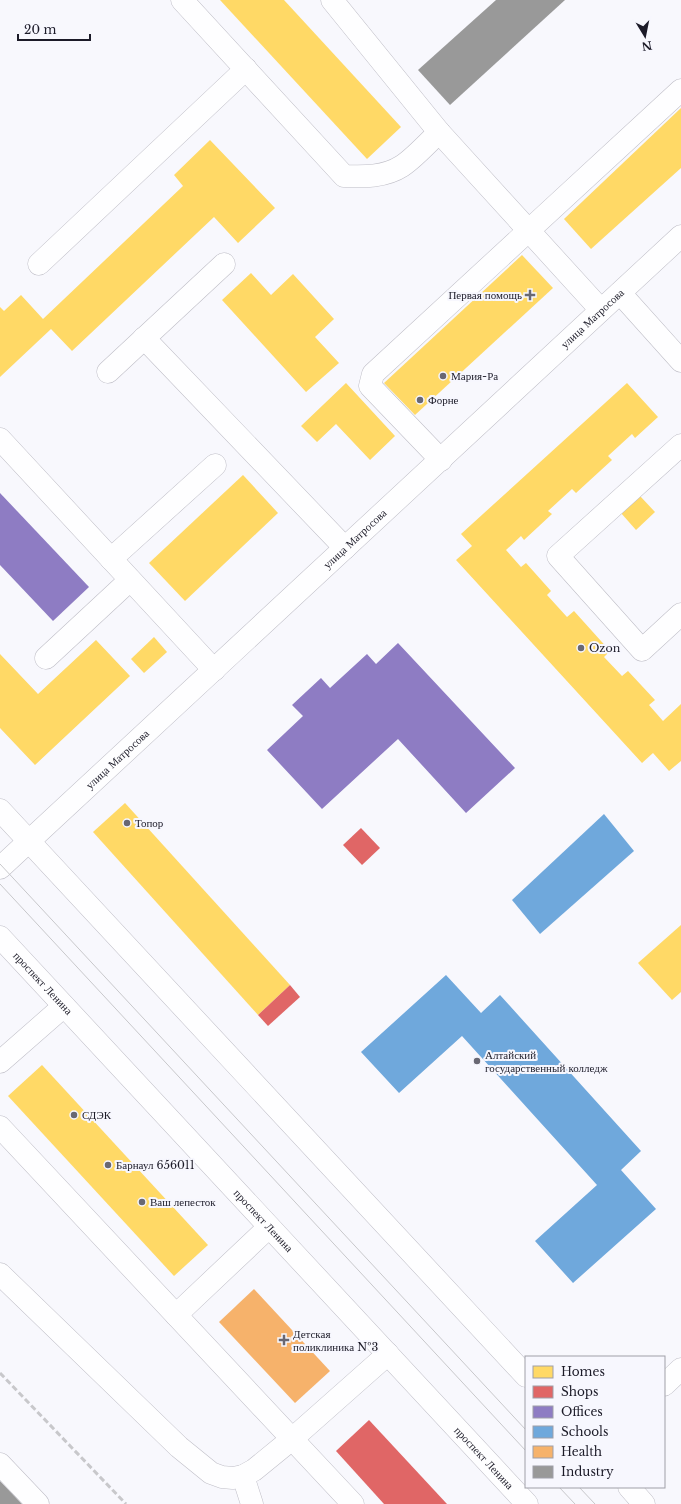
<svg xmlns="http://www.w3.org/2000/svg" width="681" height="1504" font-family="'Libre Baskerville',serif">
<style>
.homes{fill:#ffd966}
.shops{fill:#e06666}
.offices{fill:#8e7cc3}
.schools{fill:#6fa8dc}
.health{fill:#f6b26b}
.industry{fill:#999}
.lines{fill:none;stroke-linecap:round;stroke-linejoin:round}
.minor-casing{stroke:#bfbec7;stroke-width:23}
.major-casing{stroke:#bfbec7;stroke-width:23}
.minor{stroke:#fefeff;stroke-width:22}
.major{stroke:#fefeff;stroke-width:22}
.tram{stroke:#c8c8cb;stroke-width:1}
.rail{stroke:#c8c8cb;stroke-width:3;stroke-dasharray:6 3;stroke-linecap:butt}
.poi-dot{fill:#696873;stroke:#f7f7fe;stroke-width:1.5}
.labels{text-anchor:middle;stroke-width:4;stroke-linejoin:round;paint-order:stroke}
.poi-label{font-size:11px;fill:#1c1b28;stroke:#f7f7fe;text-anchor:start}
.street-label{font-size:11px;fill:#1c1b28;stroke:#f7f7fe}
</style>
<rect width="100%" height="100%" fill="#f8f8fd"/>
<g class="homes">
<path d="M220,0H284L401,127L367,159Z"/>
<path d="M681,108V168L591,249L564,219Z"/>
<path d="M210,140L275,208L238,243L214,217L72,351L51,329L0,377V307L4,311L21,295L43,319L183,186L174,175Z"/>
<path d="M522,255L553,288L415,415L384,383Z"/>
<path d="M251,273L271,295L293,274L334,319L315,337L339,363L306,392L222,300Z"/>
<path d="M346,383L395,436L370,460L336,424L317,442L301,426Z"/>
<path d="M627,383L658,417L635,438L632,434L608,456L612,460L576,493L572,489L548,511L552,514L524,540L521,536L506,550L521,567L526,563L551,591L547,595L567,617L574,611L610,651L604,657L622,676L628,671L655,700L649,705L663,721L681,704V761L669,771L653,753L642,763L456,560L472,546L461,534Z"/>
<path d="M243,475L278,513L185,601L149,563Z"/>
<path d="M640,496L655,512L636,530L621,513Z"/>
<path d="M154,637L167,652L144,673L131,659Z"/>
<path d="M96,640L130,676L35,765L0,728V654L38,694Z"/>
<path d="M125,803L290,985L258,1015L93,832Z"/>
<path d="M681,925V992L672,1000L638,963Z"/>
<path d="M42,1065L208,1245L174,1276L8,1096Z"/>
</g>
<g class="shops">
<path d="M361,828L380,848L362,865L343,845Z"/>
<path d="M290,985L300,997L268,1026L258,1015Z"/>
<path d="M369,1420L447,1504H384L336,1451Z"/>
</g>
<g class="offices">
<path d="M0,493L89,587L53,621L0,565Z"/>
<path d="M398,643L515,768L466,813L398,739L322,809L267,750L303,716L292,705L321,678L330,688L367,654L376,664Z"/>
</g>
<g class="schools">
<path d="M604,814L634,851L540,934L512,900Z"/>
<path d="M446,975L481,1013L500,995L641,1151L621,1170L656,1209L573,1283L535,1241L597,1185L462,1036L399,1093L361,1052Z"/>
</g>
<path class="health" d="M254,1289L330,1371L295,1403L219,1322Z"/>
<g class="industry">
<path d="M496,0H565L450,105L418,70Z"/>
<path d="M0,1481L22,1504H0Z"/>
</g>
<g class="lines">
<defs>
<g id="minor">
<path d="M182,0L344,176C364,177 385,177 402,166C413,159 429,142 439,132"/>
<path d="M332,0L439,132L601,310"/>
<path d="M39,264L246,69"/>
<path d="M620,293L681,361"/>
<path d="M144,338L345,548"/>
<path d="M108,372L224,264"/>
<path d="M0,439L214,670"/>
<path d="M681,445L558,556L642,650L681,614"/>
<path d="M441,460L370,386L373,374L681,90"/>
<path d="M111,559L215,465"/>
<path d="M46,658L130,580"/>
<path id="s1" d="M0,868L681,236"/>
<path d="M0,1062L64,1006"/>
<path d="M0,1127L353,1504"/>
<path d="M0,1274L179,1447L211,1473L222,1477L233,1478L243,1476L254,1470L292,1439L388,1354"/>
<path d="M176,1315L269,1227"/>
<path d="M664,1385L681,1369"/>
<path d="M0,1464L38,1504"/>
<path d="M243,1476L252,1504"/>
</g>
<g id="major">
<path d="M0,810L526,1376"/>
<path id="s2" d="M0,937L527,1504"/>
<path d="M629,1487L644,1504"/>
</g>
</defs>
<use href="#minor" class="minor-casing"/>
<use href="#major" class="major-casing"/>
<use href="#minor" class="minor"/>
<use href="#major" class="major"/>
<g class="tram">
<path d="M0,864L526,1430"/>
<path d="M0,884L526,1451"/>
<path d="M559,1487L575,1504"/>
<path d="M579,1487L595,1504"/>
</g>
<path class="rail" d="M0,1373L126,1504"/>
</g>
<g class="poi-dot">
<path d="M528 289h4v4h4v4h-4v4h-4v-4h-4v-4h4z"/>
<circle cx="443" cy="376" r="4"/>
<circle cx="420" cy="400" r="4"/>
<circle cx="581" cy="648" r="4"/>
<circle cx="127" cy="823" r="4"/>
<circle cx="477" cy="1061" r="4"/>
<circle cx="74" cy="1115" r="4"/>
<circle cx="108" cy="1165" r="4"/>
<circle cx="142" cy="1202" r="4"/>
<path d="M282 1334h4v4h4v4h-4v4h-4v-4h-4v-4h4z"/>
</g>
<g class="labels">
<g class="poi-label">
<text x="522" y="299" text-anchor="end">Первая помощь</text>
<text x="451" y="380">Мария-Ра</text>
<text x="428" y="404">Форне</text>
<text x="589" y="652">Ozon</text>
<text x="135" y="827">Топор</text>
<text x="485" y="1059">Алтайский<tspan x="485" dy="13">государственный колледж</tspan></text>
<text x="82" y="1119">СДЭК</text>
<text x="116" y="1169">Барнаул 656011</text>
<text x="150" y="1206">Ваш лепесток</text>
<text x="293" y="1338">Детская<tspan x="293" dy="13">поликлиника №3</tspan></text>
</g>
<g class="street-label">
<text dy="4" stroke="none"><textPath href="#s1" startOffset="808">улица Матросова</textPath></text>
<text dy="4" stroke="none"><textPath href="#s1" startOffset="484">улица Матросова</textPath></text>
<text dy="4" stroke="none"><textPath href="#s1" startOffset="160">улица Матросова</textPath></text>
<text dy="4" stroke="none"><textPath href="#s2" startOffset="63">проспект Ленина</textPath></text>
<text dy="4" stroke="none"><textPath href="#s2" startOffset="387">проспект Ленина</textPath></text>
<text dy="4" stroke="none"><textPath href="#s2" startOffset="711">проспект Ленина</textPath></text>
</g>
</g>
<rect x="525" y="1356" width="140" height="132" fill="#f7f7fe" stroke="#9f9fa8"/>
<rect x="533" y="1366" width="20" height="12" fill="#ffd966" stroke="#9f9fa8"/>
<text x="561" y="1376" font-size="12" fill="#1c1b28">Homes</text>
<rect x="533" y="1386" width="20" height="12" fill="#e06666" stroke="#9f9fa8"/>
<text x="561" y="1396" font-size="12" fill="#1c1b28">Shops</text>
<rect x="533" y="1406" width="20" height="12" fill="#8e7cc3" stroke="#9f9fa8"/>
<text x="561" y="1416" font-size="12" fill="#1c1b28">Offices</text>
<rect x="533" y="1426" width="20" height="12" fill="#6fa8dc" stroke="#9f9fa8"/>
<text x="561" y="1436" font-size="12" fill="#1c1b28">Schools</text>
<rect x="533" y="1446" width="20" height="12" fill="#f6b26b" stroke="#9f9fa8"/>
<text x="561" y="1456" font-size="12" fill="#1c1b28">Health</text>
<rect x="533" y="1466" width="20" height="12" fill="#999999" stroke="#9f9fa8"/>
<text x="561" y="1476" font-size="12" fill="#1c1b28">Industry</text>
<g transform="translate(645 36) rotate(170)" stroke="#f7f7fe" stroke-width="3" paint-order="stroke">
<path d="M0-3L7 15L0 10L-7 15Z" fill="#1c1b28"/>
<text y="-6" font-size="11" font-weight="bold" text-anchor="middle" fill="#1c1b28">N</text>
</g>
<path d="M18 34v6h72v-6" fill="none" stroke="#1c1b28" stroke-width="2"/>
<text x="24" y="34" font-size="12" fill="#1c1b28" stroke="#f7f7fe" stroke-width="3" paint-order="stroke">20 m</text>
</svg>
